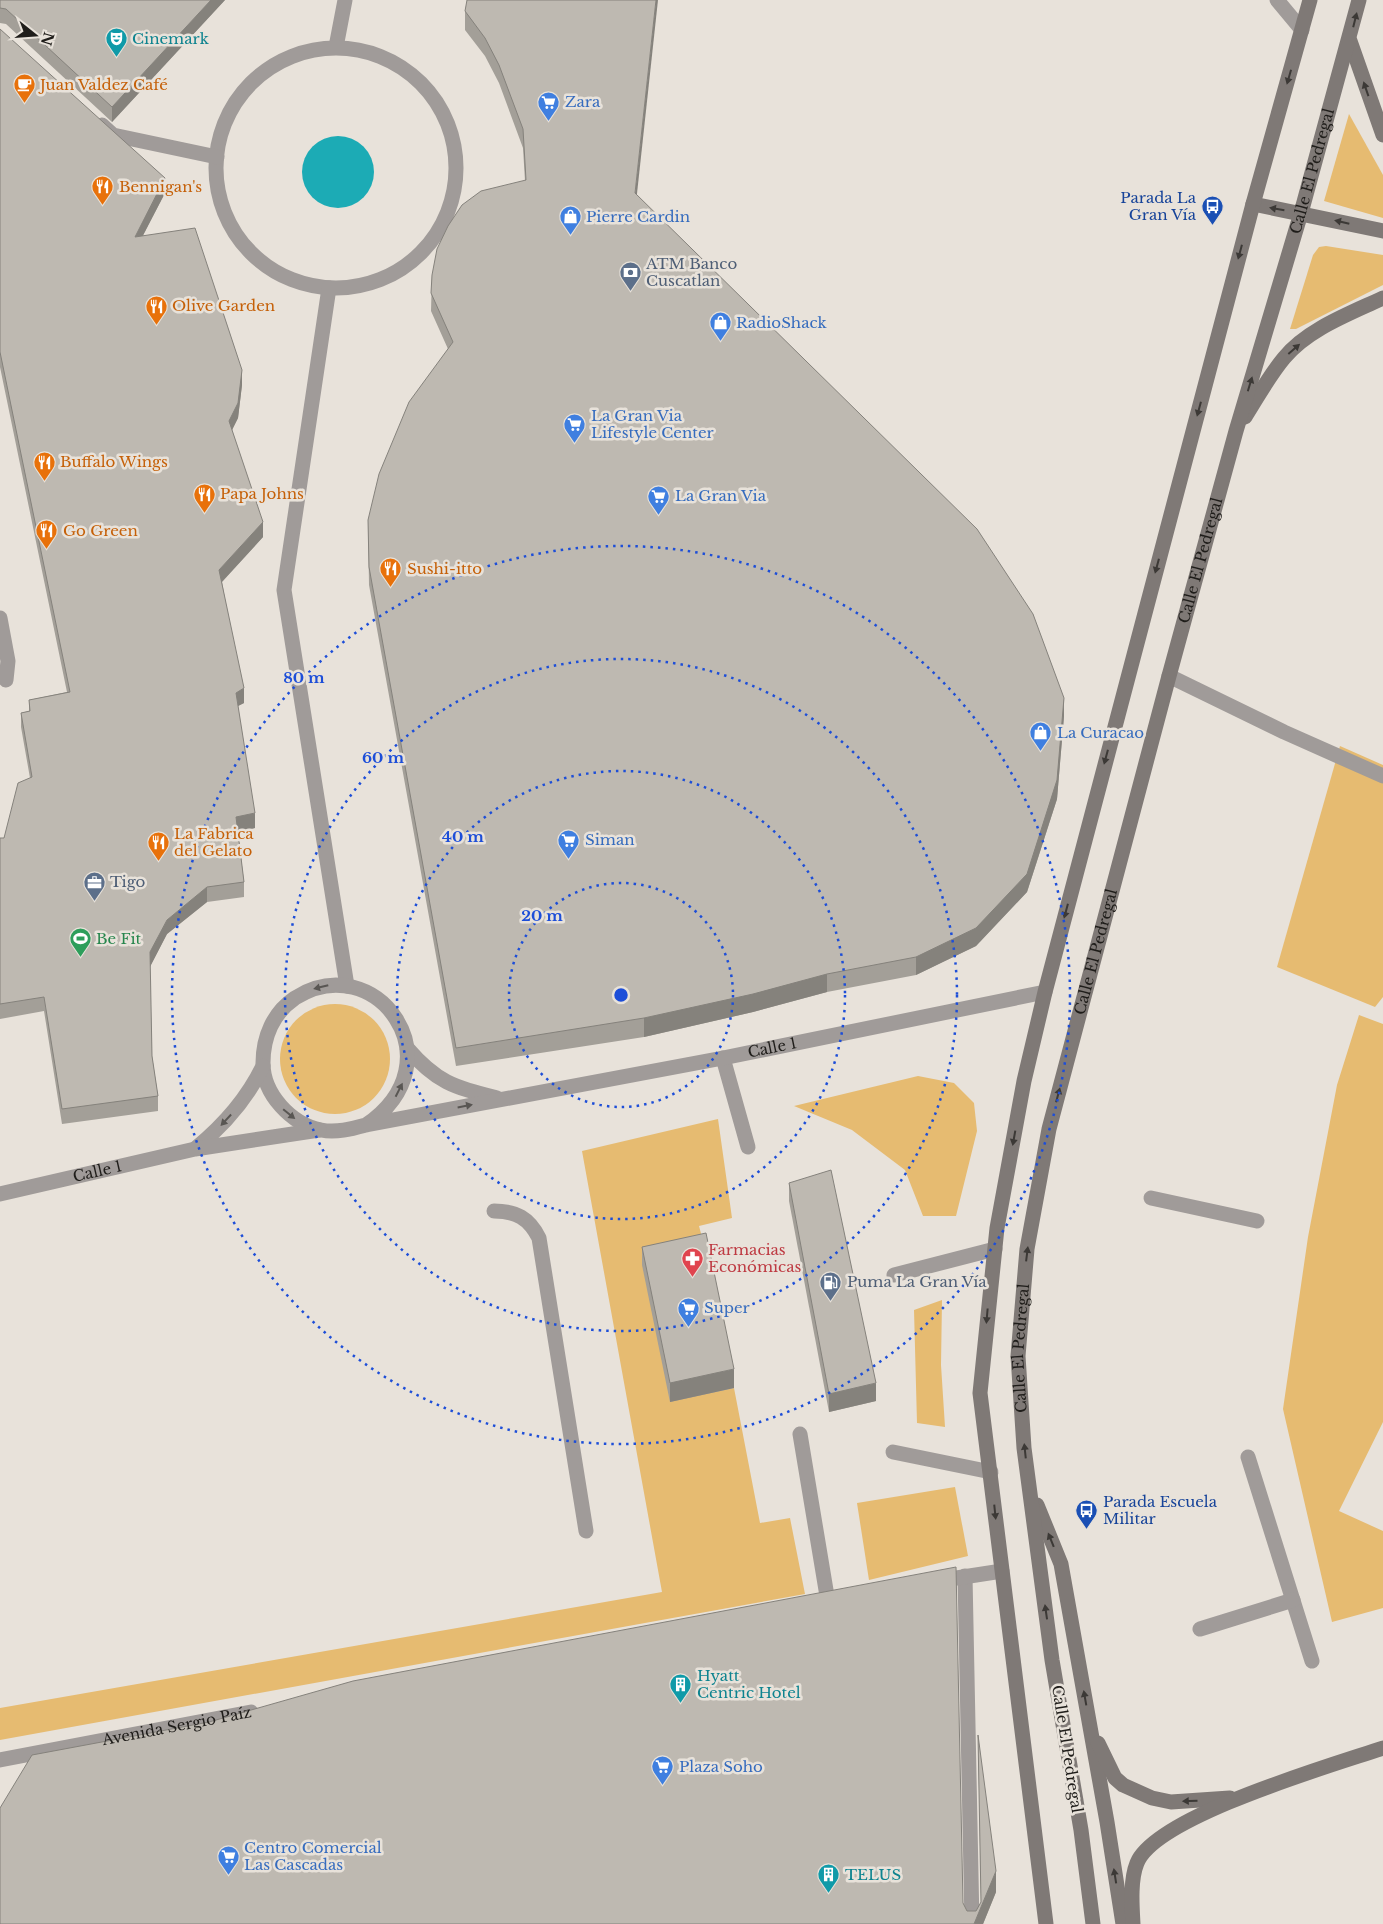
<svg xmlns="http://www.w3.org/2000/svg" width="1383" height="1924" font-family="'Libre Baskerville',serif">
<style>
.green{fill:#e6bb71}
.water{fill:#1cabb5}
.lines{fill:none;stroke-linecap:round;stroke-linejoin:round}
.lane{stroke:#a09b99;stroke-width:15}
.street{stroke:#a09b99;stroke-width:15}
.secondary{stroke:#7f7976;stroke-width:15}
.wall{fill:#a39f98}
.shaded-wall{fill:#85827c}
.building{fill:#beb9b1;stroke:#85827c}
.oneway{fill:#3c3936}
.oneway2{fill:#595653}
.ring{fill:none;stroke:#1d4ed8;stroke-width:2.5;stroke-dasharray:2.5 5}
.labels{text-anchor:middle;stroke-width:5;stroke-linejoin:round;paint-order:stroke}
.culture-label{font-size:15px;fill:#0d838f;stroke:#e8e2da;text-anchor:start}
.food-label{font-size:15px;fill:#c56008;stroke:#e8e2da;text-anchor:start}
.shop-label{font-size:15px;fill:#366cbe;stroke:#e8e2da;text-anchor:start}
.street-label{font-size:15px;fill:#1f1d1a;stroke:#e8e2da}
.transit-label{font-size:15px;fill:#164399;stroke:#e8e2da;text-anchor:end}
.service-label{font-size:15px;fill:#4e5e75;stroke:#e8e2da;text-anchor:start}
.leisure-label{font-size:15px;fill:#27864d;stroke:#e8e2da;text-anchor:start}
.health-label{font-size:15px;fill:#be3a42;stroke:#e8e2da;text-anchor:start}
.centre{fill:#1d4ed8;stroke:#e8e2da;stroke-width:2.5}
.ring-label{font-size:15px;text-anchor:middle;font-weight:bold;fill:#1d4ed8;stroke:#e8e2da;stroke-width:5;stroke-linejoin:round;paint-order:stroke}
</style>
<rect width="100%" height="100%" fill="#e8e2da"/>
<g class="green">
<path d="M1349,114L1383,175V218L1324,201Z"/>
<path d="M1326,246L1383,255V285L1296,329H1290L1313,255L1319,247Z"/>
<path d="M1340,746L1383,765V997L1375,1007L1277,967Z"/>
<circle cx="335" cy="1059" r="55"/>
<path d="M1359,1015L1383,1024V1422L1339,1511L1383,1531V1608L1332,1622L1283,1409L1308,1237L1337,1085Z"/>
<path d="M918,1076L954,1083L974,1103L977,1131L956,1216H923L905,1170L852,1130L794,1106Z"/>
<path d="M718,1119L732,1218L699,1226L706,1252L670,1401L734,1388L760,1523L790,1518L805,1594L0,1740V1708L662,1592L582,1151Z"/>
<path d="M942,1300L941,1365L945,1427L917,1423L914,1310Z"/>
<path d="M955,1487L968,1556L869,1580L857,1503Z"/>
</g>
<circle class="water" cx="338" cy="172" r="36"/>
<g class="lines">
<g class="lane">
<path d="M1277,0L1302,30"/>
<path d="M0,618L8,661L6,680"/>
<path d="M1169,676L1284,732L1383,776"/>
<path d="M723,1058L748,1147"/>
<path d="M1151,1198L1257,1221"/>
<path d="M494,1211C516,1211 529,1218 539,1238L586,1531"/>
<path d="M894,1275L995,1249"/>
<path d="M800,1434L828,1602"/>
<path d="M893,1452L991,1472"/>
<path d="M1248,1457L1312,1661"/>
<path d="M965,1576L972,1924"/>
<path d="M1200,1629L1293,1600"/>
</g>
<g class="street">
<path d="M336,47L345,0"/>
<circle cx="336" cy="168" r="120"/>
<path d="M102,125L113,135L217,157"/>
<path d="M329,288L284,590L347,986"/>
<path d="M407,1048C437,1083 454,1087 497,1098"/>
<path id="s1" d="M366,1125C460,1061 375,947 295,998C273,1013 263,1037 263,1063C263,1094 291,1124 321,1130C336,1133 351,1129 366,1125L723,1058L1045,992"/>
<path d="M196,1148C224,1125 247,1099 263,1066"/>
<path id="s2" d="M0,1194L195,1149L319,1130"/>
<path d="M937,1581L1002,1571"/>
<path id="s3" d="M0,1760L251,1712"/>
</g>
<g class="secondary">
<path d="M1350,41L1383,135"/>
<path d="M1253,204L1383,231"/>
<path d="M1245,417C1257,398 1269,376 1284,358C1308,329 1349,314 1383,298"/>
<path d="M1037,1505L1061,1564L1107,1822L1123,1924"/>
<path d="M1098,1743L1115,1778L1123,1785L1152,1798L1171,1802L1230,1798"/>
<path d="M1046,1924L980,1393L997,1228L1024,1081L1045,992L1253,204L1310,0"/>
<path id="s4" d="M1093,1924L1081,1830L1052,1660L1024,1448L1018,1356L1027,1249L1049,1129L1169,676L1236,431L1301,213L1359,0"/>
<path d="M1133,1924C1132,1906 1130,1880 1137,1863C1156,1816 1333,1765 1383,1748"/>
</g>
</g>
<g class="wall">
<path d="M0,0H225L112,122L6,24L0,23Z"/>
<path d="M465,11L637,195L1064,716L1057,799L1027,892L976,946L916,975L827,992L753,1012L644,1037L456,1066L369,585L368,520L448,349L431,311L432,275L525,181L523,148L499,83L485,56L465,30Z"/>
<path d="M0,29L165,193L143,235L242,385L238,418L232,430L263,537L222,582L244,703L238,706L255,828L238,832L244,882V897L207,902L167,934L150,966L152,1056L158,1096V1111L62,1124L44,1011L0,1019V838H4L30,778L21,727V713L29,711V700L67,692L0,367Z"/>
<path d="M789,1183L876,1401L829,1412L789,1201Z"/>
<path d="M642,1247L734,1388L670,1402L642,1265Z"/>
<path d="M978,1735L996,1892L983,1924H0L963,1903L967,1911H976L981,1903Z"/>
</g>
<g class="shaded-wall">
<path d="M211,0H225L112,122V107Z"/>
<path d="M656,0H658L635,212V193Z"/>
<path d="M165,178V193L135,251V237Z"/>
<path d="M242,370V385L238,418L229,436V421Z"/>
<path d="M263,522V537L219,585V570Z"/>
<path d="M244,688V703L236,707V693Z"/>
<path d="M1064,698V716L1057,799L1027,892L976,946L916,975V957Z"/>
<path d="M255,813V828L236,832V817Z"/>
<path d="M207,887V902L167,934L150,967V952L167,920Z"/>
<path d="M827,974V992L753,1012L644,1037V1018Z"/>
<path d="M734,1369V1388L670,1402V1383Z"/>
<path d="M876,1383V1401L829,1412V1394Z"/>
<path d="M996,1871V1892L983,1924H974Z"/>
</g>
<g class="building">
<path d="M0,0H211L112,107L6,9L0,8Z"/>
<path d="M467,0H656L635,193L977,529L1033,614L1064,698L1057,780L1027,874L976,928L916,957L827,974L753,994L644,1018L456,1048L369,567L368,520L379,474L409,402L453,342L431,293L432,275L437,249L448,226L462,205L481,191L526,180L523,129L499,65L485,38L465,11Z"/>
<path d="M0,29L165,178L135,237L195,228L242,370L238,403L229,421L263,522L219,570L244,688L236,693L255,813L236,817L244,882L207,887L167,920L150,952L152,1056L158,1096L62,1109L44,997L0,1004V838H4L18,783L32,777L21,713L30,711L29,700L70,692L0,352Z"/>
<path d="M831,1170L876,1383L829,1394L789,1183Z"/>
<path d="M706,1233L734,1369L670,1383L642,1247Z"/>
<path d="M956,1567L963,1903L967,1911H976L981,1902L978,1735L996,1871L974,1924H0V1808L32,1755L209,1722L353,1681Z"/>
</g>
<defs><path id="oneway-solid" d="M-6-.8H1V-3.2L6.5 0L1 3.2V.8H-6Z" transform="scale(1.25)"/></defs>
<g class="oneway">
<use href="#oneway-solid" transform="translate(1355 20) rotate(-76)"/>
<use href="#oneway-solid" transform="translate(1289 77) rotate(106)"/>
<use href="#oneway-solid" transform="translate(1366 89) rotate(-109)"/>
<use href="#oneway-solid" transform="translate(1277 209) rotate(-170)"/>
<use href="#oneway-solid" transform="translate(1342 222) rotate(-167)"/>
<use href="#oneway-solid" transform="translate(1240 252) rotate(105)"/>
<use href="#oneway-solid" transform="translate(1294 349) rotate(-41)"/>
<use href="#oneway-solid" transform="translate(1250 384) rotate(-73)"/>
<use href="#oneway-solid" transform="translate(1199 409) rotate(105)"/>
<use href="#oneway-solid" transform="translate(1157 566) rotate(105)"/>
<use href="#oneway-solid" transform="translate(1106 757) rotate(105)"/>
<use href="#oneway-solid" transform="translate(1066 911) rotate(105)"/>
<use href="#oneway-solid" transform="translate(1058 1095) rotate(-75)"/>
<use href="#oneway-solid" transform="translate(1014 1138) rotate(100)"/>
<use href="#oneway-solid" transform="translate(1027 1254) rotate(-83)"/>
<use href="#oneway-solid" transform="translate(987 1316) rotate(95)"/>
<use href="#oneway-solid" transform="translate(1025 1451) rotate(-96)"/>
<use href="#oneway-solid" transform="translate(995 1512) rotate(84)"/>
<use href="#oneway-solid" transform="translate(1051 1540) rotate(-112)"/>
<use href="#oneway-solid" transform="translate(1046 1612) rotate(-98)"/>
<use href="#oneway-solid" transform="translate(1085 1698) rotate(-100)"/>
<use href="#oneway-solid" transform="translate(1190 1801) rotate(178)"/>
<use href="#oneway-solid" transform="translate(1115 1876) rotate(-99)"/>
</g>
<g class="oneway2">
<use href="#oneway-solid" transform="translate(321 987) rotate(166)"/>
<use href="#oneway-solid" transform="translate(399 1090) rotate(-63)"/>
<use href="#oneway-solid" transform="translate(465 1106) rotate(-11)"/>
<use href="#oneway-solid" transform="translate(289 1114) rotate(39)"/>
<use href="#oneway-solid" transform="translate(226 1120) rotate(133)"/>
</g>
<g class="ring">
<circle cx="621" cy="995" r="112"/>
<circle cx="621" cy="995" r="224"/>
<circle cx="621" cy="995" r="336"/>
<circle cx="621" cy="995" r="449"/>
</g>
<defs>
<symbol id="theatre-pin" viewBox="-11 -11 22 30"><path d="M0 17L-7.5 6A9.5 9.5 0 1 1 7.5 6Z" fill="#0f9aa8" stroke="#e8e2da"/><path d="M-5-5.5Q0-4 5-5.5V0Q5 5 0 6Q-5 5-5 0ZM-3.3-2.5H-1v1.5H-3.3ZM1-2.5H3.3v1.5H1ZM-2.8 1Q0 5.5 2.8 1Z" fill="#fff"/></symbol>
<symbol id="cafe-pin" viewBox="-11 -11 22 30"><path d="M0 17L-7.5 6A9.5 9.5 0 1 1 7.5 6Z" fill="#e8710a" stroke="#e8e2da"/><path d="M-5.5-4.5H6V0H3Q3 3.5 0 3.5H-2.5Q-5.5 3.5-5.5 0ZM3-3.2v2h1.7v-2ZM-6 4.5H4V6H-6Z" fill="#fff"/></symbol>
<symbol id="supermarket-pin" viewBox="-11 -11 22 30"><path d="M0 17L-7.5 6A9.5 9.5 0 1 1 7.5 6Z" fill="#3f7fe0" stroke="#e8e2da"/><path d="M-6-5.5h2.5l.6 2H6L4.5 2H-2.5L-4.4-4H-6ZM-1.5 3.2a1.3 1.3 0 1 0 .1 0ZM3 3.2a1.3 1.3 0 1 0 .1 0Z" fill="#fff"/></symbol>
<symbol id="restaurant-pin" viewBox="-11 -11 22 30"><path d="M0 17L-7.5 6A9.5 9.5 0 1 1 7.5 6Z" fill="#e8710a" stroke="#e8e2da"/><path d="M-5-6h1v4h1v-4h1v4h1v-4h1v5L-1.5 .5V6h-2V.5L-5-1ZM5-6V6H3V1.5H1.5Q1.5-4 5-6Z" fill="#fff"/></symbol>
<symbol id="bus-pin" viewBox="-11 -11 22 30"><path d="M0 17L-7.5 6A9.5 9.5 0 1 1 7.5 6Z" fill="#1a4fb4" stroke="#e8e2da"/><path d="M-5-6H5V4H4V6H2V4H-2V6H-4V4H-5ZM-3.5-4V0h7V-4ZM-3.5 1.2v1.5H-2V1.2ZM2 1.2v1.5H3.5V1.2Z" fill="#fff"/></symbol>
<symbol id="shop-pin" viewBox="-11 -11 22 30"><path d="M0 17L-7.5 6A9.5 9.5 0 1 1 7.5 6Z" fill="#3f7fe0" stroke="#e8e2da"/><path d="M-5-2.5h2.3a2.7 3.5 0 0 1 5.4 0H5L5.5 6h-11ZM-1.5-2.5h3a1.5 2.3 0 0 0-3 0Z" fill="#fff"/></symbol>
<symbol id="bank-pin" viewBox="-11 -11 22 30"><path d="M0 17L-7.5 6A9.5 9.5 0 1 1 7.5 6Z" fill="#5c6f8a" stroke="#e8e2da"/><path d="M-6-4H6V4H-6ZM0-2.3a2.3 2.3 0 1 0 0 4.6a2.3 2.3 0 1 0 0-4.6Z" fill="#fff"/></symbol>
<symbol id="office-pin" viewBox="-11 -11 22 30"><path d="M0 17L-7.5 6A9.5 9.5 0 1 1 7.5 6Z" fill="#5c6f8a" stroke="#e8e2da"/><path d="M-6-3h4V-5.5h4V-3h4V5H-6ZM-1-4.5V-3h2v-1.5ZM-6 0V1H6V0Z" fill="#fff"/></symbol>
<symbol id="stadium-pin" viewBox="-11 -11 22 30"><path d="M0 17L-7.5 6A9.5 9.5 0 1 1 7.5 6Z" fill="#2e9e5b" stroke="#e8e2da"/><path d="M0-5a6.5 5 0 1 0 0 10a6.5 5 0 1 0 0-10ZM-3.5-1.8h7v3.6h-7Z" fill="#fff"/></symbol>
<symbol id="pharmacy-pin" viewBox="-11 -11 22 30"><path d="M0 17L-7.5 6A9.5 9.5 0 1 1 7.5 6Z" fill="#e0444e" stroke="#e8e2da"/><path d="M-2-6h4v4h4v4h-4v4h-4v-4h-4v-4h4Z" fill="#fff"/></symbol>
<symbol id="fuel-pin" viewBox="-11 -11 22 30"><path d="M0 17L-7.5 6A9.5 9.5 0 1 1 7.5 6Z" fill="#5c6f8a" stroke="#e8e2da"/><path d="M-5.5-6h7V0h2V4h1.3V-2.5L3-4.5l.8-.8L6-3V5H2.5V1h-1V6h-7ZM-4.2-4.7v3.2H.2V-4.7Z" fill="#fff"/></symbol>
<symbol id="building-pin" viewBox="-11 -11 22 30"><path d="M0 17L-7.5 6A9.5 9.5 0 1 1 7.5 6Z" fill="#0f9aa8" stroke="#e8e2da"/><path d="M-4-6H4V6H1V3H-1V6H-4ZM-2.5-4.3h1.7v1.8h-1.7ZM.8-4.3h1.7v1.8H.8ZM-2.5-1h1.7V.8h-1.7ZM.8-1h1.7V.8H.8Z" fill="#fff"/></symbol>
</defs>
<g fill-rule="evenodd">
<use href="#theatre-pin" x="104" y="26" width="25" height="34"/>
<use href="#cafe-pin" x="12" y="72" width="25" height="34"/>
<use href="#supermarket-pin" x="536" y="90" width="25" height="34"/>
<use href="#restaurant-pin" x="90" y="174" width="25" height="34"/>
<use href="#bus-pin" x="1200" y="194" width="25" height="34"/>
<use href="#shop-pin" x="558" y="204" width="25" height="34"/>
<use href="#bank-pin" x="618" y="260" width="25" height="34"/>
<use href="#restaurant-pin" x="144" y="294" width="25" height="34"/>
<use href="#shop-pin" x="708" y="310" width="25" height="34"/>
<use href="#supermarket-pin" x="562" y="412" width="25" height="34"/>
<use href="#restaurant-pin" x="32" y="450" width="25" height="34"/>
<use href="#restaurant-pin" x="192" y="482" width="25" height="34"/>
<use href="#supermarket-pin" x="646" y="484" width="25" height="34"/>
<use href="#restaurant-pin" x="34" y="518" width="25" height="34"/>
<use href="#restaurant-pin" x="378" y="556" width="25" height="34"/>
<use href="#shop-pin" x="1028" y="720" width="25" height="34"/>
<use href="#supermarket-pin" x="556" y="828" width="25" height="34"/>
<use href="#restaurant-pin" x="146" y="830" width="25" height="34"/>
<use href="#office-pin" x="82" y="870" width="25" height="34"/>
<use href="#stadium-pin" x="68" y="926" width="25" height="34"/>
<use href="#pharmacy-pin" x="680" y="1246" width="25" height="34"/>
<use href="#fuel-pin" x="818" y="1270" width="25" height="34"/>
<use href="#supermarket-pin" x="676" y="1296" width="25" height="34"/>
<use href="#bus-pin" x="1074" y="1498" width="25" height="34"/>
<use href="#building-pin" x="668" y="1672" width="25" height="34"/>
<use href="#supermarket-pin" x="650" y="1754" width="25" height="34"/>
<use href="#supermarket-pin" x="216" y="1844" width="25" height="34"/>
<use href="#building-pin" x="816" y="1862" width="25" height="34"/>
</g>
<g class="labels">
<g class="culture-label">
<text x="132" y="44">Cinemark</text>
<text x="697" y="1681">Hyatt<tspan x="697" dy="17">Centric Hotel</tspan></text>
<text x="845" y="1880">TELUS</text>
</g>
<g class="food-label">
<text x="40" y="90">Juan Valdez Café</text>
<text x="119" y="192">Bennigan's</text>
<text x="172" y="311">Olive Garden</text>
<text x="60" y="467">Buffalo Wings</text>
<text x="220" y="499">Papa Johns</text>
<text x="63" y="536">Go Green</text>
<text x="407" y="574">Sushi-itto</text>
<text x="174" y="839">La Fabrica<tspan x="174" dy="17">del Gelato</tspan></text>
</g>
<g class="shop-label">
<text x="565" y="107">Zara</text>
<text x="586" y="222">Pierre Cardin</text>
<text x="736" y="328">RadioShack</text>
<text x="591" y="421">La Gran Via<tspan x="591" dy="17">Lifestyle Center</tspan></text>
<text x="675" y="501">La Gran Via</text>
<text x="1057" y="738">La Curacao</text>
<text x="585" y="845">Siman</text>
<text x="704" y="1313">Super</text>
<text x="679" y="1772">Plaza Soho</text>
<text x="244" y="1853">Centro Comercial<tspan x="244" dy="17">Las Cascadas</tspan></text>
</g>
<g class="street-label">
<text dy="5" stroke="none"><textPath href="#s4" startOffset="1796">Calle El Pedregal</textPath></text>
<text dy="5" stroke="none"><textPath href="#s4" startOffset="1391">Calle El Pedregal</textPath></text>
<text dy="5" stroke="none"><textPath href="#s4" startOffset="986">Calle El Pedregal</textPath></text>
<text dy="5" stroke="none"><textPath href="#s1" startOffset="868">Calle 1</textPath></text>
<text dy="5" stroke="none"><textPath href="#s2" startOffset="100">Calle 1</textPath></text>
<text dy="5" stroke="none"><textPath href="#s4" startOffset="581">Calle El Pedregal</textPath></text>
<text dy="5" stroke="none"><textPath href="#s3" startOffset="180">Avenida Sergio Paíz</textPath></text>
<text transform="translate(1067 1749) rotate(81)" y="5">Calle El Pedregal</text>
</g>
<g class="transit-label">
<text x="1196" y="203">Parada La<tspan x="1196" dy="17">Gran Vía</tspan></text>
<text x="1103" y="1507" text-anchor="start">Parada Escuela<tspan x="1103" dy="17">Militar</tspan></text>
</g>
<g class="service-label">
<text x="646" y="269">ATM Banco<tspan x="646" dy="17">Cuscatlan</tspan></text>
<text x="110" y="887">Tigo</text>
<text x="847" y="1287">Puma La Gran Vía</text>
</g>
<g class="leisure-label">
<text x="96" y="944">Be Fit</text>
</g>
<g class="health-label">
<text x="708" y="1255">Farmacias<tspan x="708" dy="17">Económicas</tspan></text>
</g>
</g>
<circle cx="621" cy="995" r="8" class="centre"/>
<g class="ring-label">
<text x="304" y="683">80 m</text>
<text x="383" y="763">60 m</text>
<text x="463" y="842">40 m</text>
<text x="542" y="921">20 m</text>
</g>
<g transform="translate(35 35) rotate(107)" stroke="#e8e2da" stroke-width="4" paint-order="stroke">
<path d="M0-4L9 19L0 12L-9 19Z" fill="#1f1d1a"/>
<text y="-8" font-size="14" font-weight="bold" text-anchor="middle" fill="#1f1d1a">N</text>
</g>
</svg>
